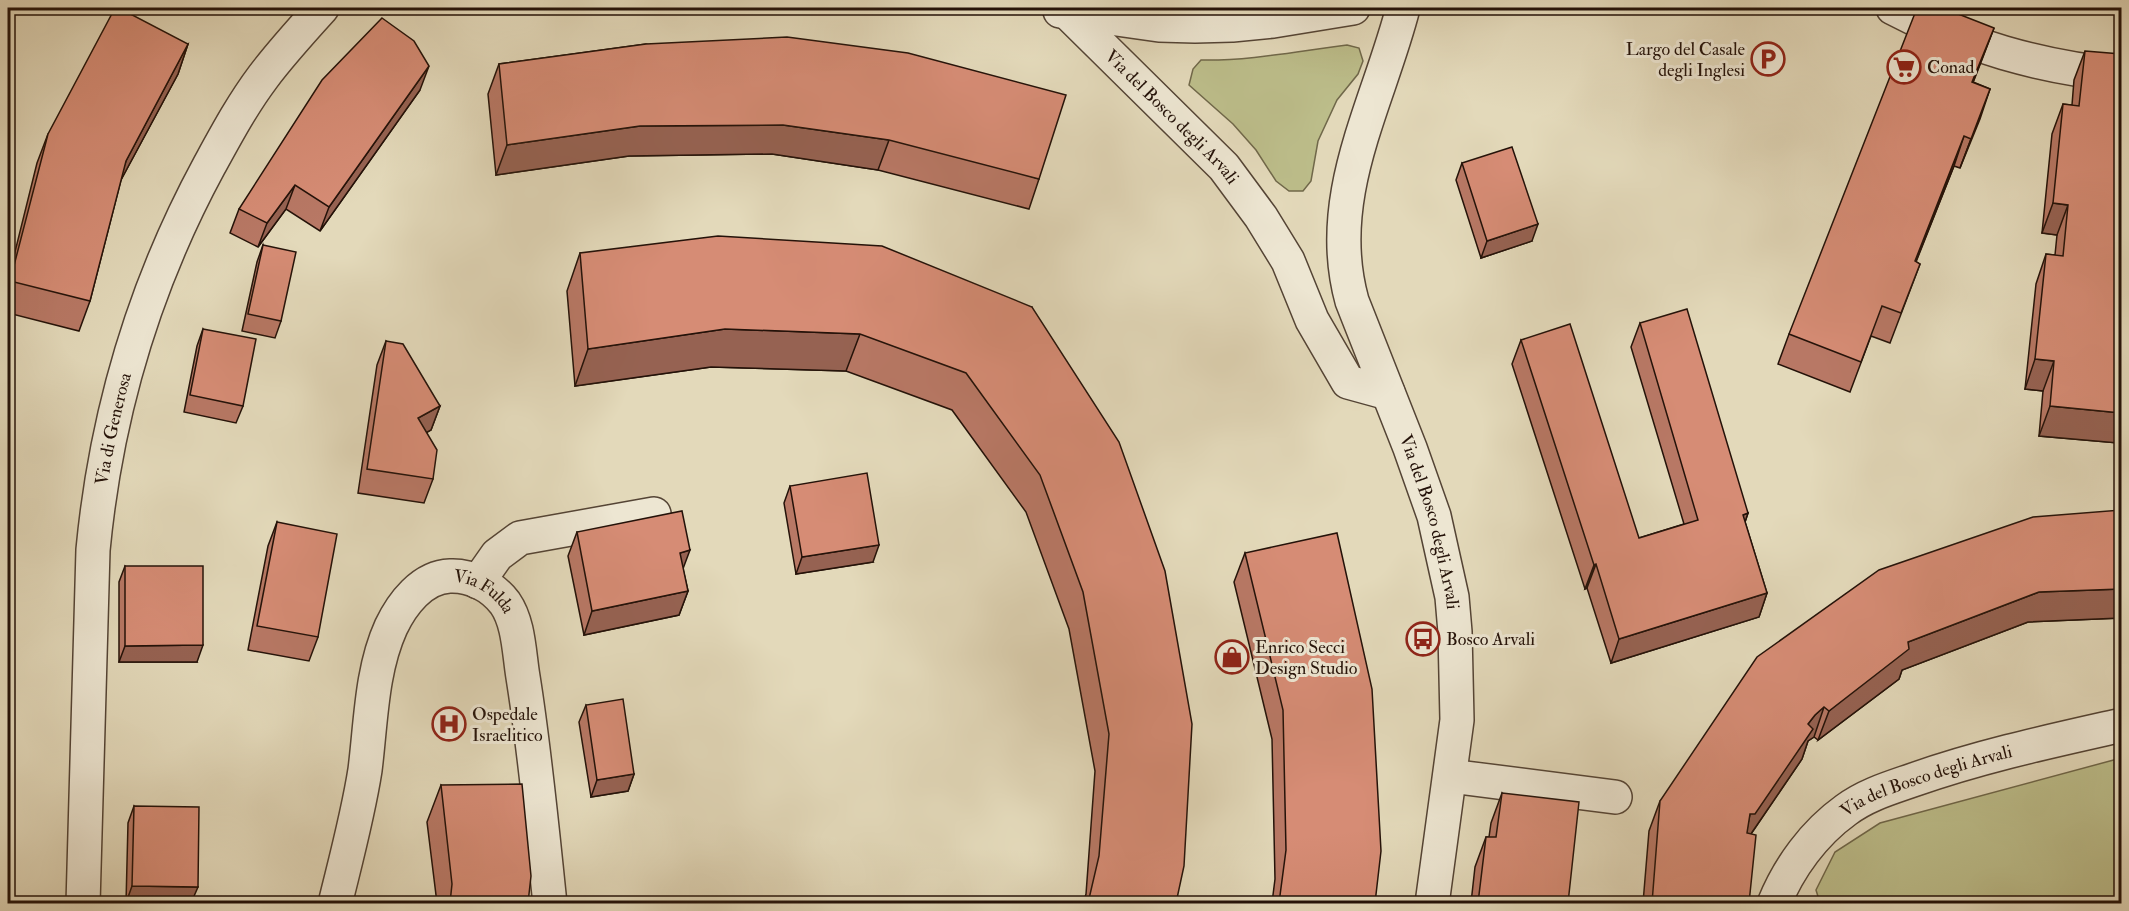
<svg xmlns="http://www.w3.org/2000/svg" width="2129" height="911" font-family="'IM FELL Double Pica',serif">
<style>
.green{fill:#bcbd8a;stroke:#70684a;stroke-width:1.5}
.lines{fill:none;stroke-linecap:round;stroke-linejoin:round}
.minor-casing{stroke:#544435;stroke-width:36}
.minor{stroke:#ede6d2;stroke-width:33}
.wall{fill:#b87865;stroke:#241209;stroke-width:1.5}
.shaded-wall{fill:#966252;stroke:#241209;stroke-width:1.5}
.building{fill:#d68c75;stroke:#241209;stroke-width:1.5}
.labels{text-anchor:middle;stroke-width:6;stroke-linejoin:round;paint-order:stroke}
.poi-label{font-size:18px;fill:#241209;stroke:#ede6d2;text-anchor:start}
.street-label{font-size:18px;fill:#241209;stroke:#ede6d2}
</style>
<rect width="100%" height="100%" fill="#e3d9ba"/>
<filter id="stains"><feTurbulence type="fractalNoise" baseFrequency=".00333" numOctaves="4"/><feColorMatrix values="0 0 0 0 .2 0 0 0 0 .09 0 0 0 0 .02 0 0 0 .5 -.17"/></filter>
<radialGradient id="worn" r=".72"><stop offset=".6" stop-color="#630" stop-opacity="0"/><stop offset="1" stop-color="#630" stop-opacity=".3"/></radialGradient>
<g class="green">
<path d="M1347,45L1359,48L1363,61L1358,74L1337,100L1318,141L1311,181L1303,191H1289L1276,181L1256,150L1233,124L1189,85L1193,69L1201,60C1250,61 1298,51 1347,45Z"/>
<path d="M2121,758V903H1820L1816,890L1835,852L1880,823Z"/>
</g>
<g class="lines">
<defs>
<g id="minor">
<path id="s1" d="M1403,8C1378,105 1323,197 1352,301L1410,448L1434,516L1452,597L1455,632L1457,720L1432,904"/>
<path d="M1893,8C1962,45 2043,68 2122,75"/>
<path d="M1060,11L1159,25L1195,26L1232,25L1273,21L1353,8"/>
<path id="s2" d="M1068,13L1224,167L1261,217L1288,261L1312,320L1348,382L1388,393"/>
<path d="M478,582L497,555L520,538L654,514"/>
<path d="M1450,776L1615,797"/>
<path id="s3" d="M83,904L93,550C106,414 144,286 209,166C226,135 242,105 263,77C281,53 302,30 322,8"/>
<path id="s4" d="M335,904C346,859 358,815 365,770C371,723 371,671 391,627C402,604 422,577 450,576C471,575 492,586 505,603C519,623 519,653 523,677C535,752 542,828 550,904"/>
<path id="s5" d="M1774,904C1789,867 1814,833 1846,810C1866,795 1890,788 1913,780C1981,756 2051,741 2122,725"/>
</g>
</defs>
<use href="#minor" class="minor-casing"/>
<use href="#minor" class="minor"/>
</g>
<g class="wall">
<path d="M1994,28L1973,82L1990,89L1960,168L1954,166L1916,262L1920,264L1890,343L1871,336L1850,392L1778,364L1789,334Z"/>
<path d="M188,44L178,74L121,180L90,301L79,331L8,313V280L37,163L48,134Z"/>
<path d="M646,44L1039,179L1029,209L878,170L772,154L629,156L496,175L488,94L499,64Z"/>
<path d="M2085,51L2118,443L2039,436L2043,391L2025,389L2036,284L2046,254L2055,255L2057,235L2042,233L2052,134L2063,104L2072,105L2074,80Z"/>
<path d="M420,90L320,231L286,209L258,247L230,233L239,209Z"/>
<path d="M1462,163L1532,241L1481,258L1456,180Z"/>
<path d="M263,245L281,321L275,338L242,331L257,262Z"/>
<path d="M580,253L1032,307L1176,903H1083L1086,894L1095,771L1069,629L1026,512L952,410L846,371L711,367L575,386L567,291Z"/>
<path d="M1640,323L1748,513L1745,522L1767,593L1759,617L1611,663L1587,588L1585,589L1512,364L1521,340L1639,538L1684,524L1631,347Z"/>
<path d="M203,329L243,406L236,423L184,412L197,346Z"/>
<path d="M386,341L440,406L431,430L427,432L433,479L424,503L358,493L377,365Z"/>
<path d="M790,486L873,562L796,574L784,503Z"/>
<path d="M2121,510V618L2028,622L1902,670L1899,679L1818,740L1814,737L1808,741L1802,759L1751,834L1749,903H1643L1649,831L1660,801Z"/>
<path d="M277,522L318,637L309,661L248,650L268,546Z"/>
<path d="M577,532L683,569L688,591L679,615L584,635L568,556Z"/>
<path d="M1245,553L1375,903H1272L1275,879L1272,739L1234,582Z"/>
<path d="M125,566L197,662H119V582Z"/>
<path d="M586,705L634,774L628,791L591,797L579,722Z"/>
<path d="M441,785L528,903H437L427,822Z"/>
<path d="M1502,793L1568,903H1471L1475,867L1486,837H1489L1491,823Z"/>
<path d="M134,806L191,903H126L128,823Z"/>
</g>
<g class="shaded-wall">
<path d="M1994,28L1983,57L1962,111L1972,82Z"/>
<path d="M188,44L178,74L115,191L126,161Z"/>
<path d="M429,66L420,90L320,231L329,207Z"/>
<path d="M1990,89L1980,119L1960,168L1971,139Z"/>
<path d="M783,125L889,140L878,170L772,154L629,156L496,175L507,145L640,126Z"/>
<path d="M1964,136L1954,166L1904,291L1915,261Z"/>
<path d="M295,185L286,209L258,247L267,223Z"/>
<path d="M2053,203L2068,205L2057,235L2042,233Z"/>
<path d="M1538,224L1532,241L1481,258L1487,241Z"/>
<path d="M725,329L860,334L846,371L711,367L575,386L588,349Z"/>
<path d="M2035,359L2054,361L2043,391L2025,389Z"/>
<path d="M440,406L431,430L410,442L418,418Z"/>
<path d="M2050,406L2121,413V434L2118,443L2039,436Z"/>
<path d="M1748,513L1740,537L1743,515Z"/>
<path d="M879,545L873,562L796,574L802,557Z"/>
<path d="M690,550L681,574L680,553Z"/>
<path d="M1596,564L1587,588L1585,589L1594,565Z"/>
<path d="M2121,589V618L2028,622L1902,670L1899,679L1818,740L1829,711L1908,642L2039,592Z"/>
<path d="M688,591L679,615L584,635L592,611Z"/>
<path d="M1767,593L1759,617L1611,663L1619,639Z"/>
<path d="M203,645L197,662H119L125,646Z"/>
<path d="M1824,707L1814,737L1808,741L1802,759L1744,844L1750,814L1808,724L1815,715Z"/>
<path d="M634,774L628,791L591,797L597,780Z"/>
<path d="M132,886L198,887L191,903H126Z"/>
</g>
<g class="building">
<path d="M115,8H119L188,44L126,161L90,301L10,281L48,134Z"/>
<path d="M1917,8H1943L1994,28L1972,82L1990,89L1971,139L1964,136L1915,261L1920,264L1901,313L1882,306L1861,362L1789,334Z"/>
<path d="M382,18L414,41L429,66L329,207L295,185L267,223L239,209L322,80Z"/>
<path d="M787,37L908,53L1066,95L1039,179L889,140L783,125L640,126L507,145L499,64L646,44Z"/>
<path d="M2085,51L2121,54V413L2050,406L2054,361L2035,359L2046,254L2063,256L2068,205L2053,203L2063,104L2079,106Z"/>
<path d="M1512,147L1538,224L1487,241L1462,163Z"/>
<path d="M718,236L882,246L1032,307L1119,442L1165,571L1192,724L1184,866L1176,903H1088L1099,856L1109,734L1083,592L1040,475L966,373L860,334L725,329L588,349L580,253Z"/>
<path d="M263,245L296,252L281,321L248,314Z"/>
<path d="M1687,309L1748,513L1743,515L1767,593L1619,639L1596,564L1594,565L1521,340L1570,324L1639,538L1698,520L1640,323Z"/>
<path d="M203,329L256,339L243,406L190,395Z"/>
<path d="M386,341L403,344L440,406L418,418L437,450L433,479L367,469Z"/>
<path d="M867,473L879,545L802,557L790,486Z"/>
<path d="M2121,510V589L2039,592L1908,642L1909,649L1829,711L1824,707L1815,715L1808,724L1813,729L1755,814H1750L1747,833L1756,835L1749,903H1652L1660,801L1757,657L1879,570L2033,517Z"/>
<path d="M682,511L690,550L680,553L688,591L592,611L577,532Z"/>
<path d="M277,522L337,534L318,637L257,626Z"/>
<path d="M1337,533L1372,689L1381,851L1375,903H1279L1286,850L1283,710L1245,553Z"/>
<path d="M125,566H203V645L125,646Z"/>
<path d="M623,699L634,774L597,780L586,705Z"/>
<path d="M522,784L531,876L528,903H450L452,884L441,785Z"/>
<path d="M1502,793L1579,802L1568,903H1478L1486,837H1496Z"/>
<path d="M134,806L199,807L198,887L132,886Z"/>
</g>
<defs>
<symbol id="parking-ring" viewBox="-11 -11 22 22"><circle r="9.5" fill="#ede6d2" stroke="#8f2418" stroke-width="1.5"/><path d="M-3.5-5.5H1a3.5 3.5 0 0 1 0 7H-1V5.5H-3.5ZM-1-3.4V-.6H.8a1.4 1.4 0 0 0 0-2.8Z" fill="#8f2418"/></symbol>
<symbol id="supermarket-ring" viewBox="-11 -11 22 22"><circle r="9.5" fill="#ede6d2" stroke="#8f2418" stroke-width="1.5"/><path d="M-6-5.5h2.5l.6 2H6L4.5 2H-2.5L-4.4-4H-6ZM-1.5 3.2a1.3 1.3 0 1 0 .1 0ZM3 3.2a1.3 1.3 0 1 0 .1 0Z" fill="#8f2418"/></symbol>
<symbol id="bus-ring" viewBox="-11 -11 22 22"><circle r="9.5" fill="#ede6d2" stroke="#8f2418" stroke-width="1.5"/><path d="M-5-6H5V4H4V6H2V4H-2V6H-4V4H-5ZM-3.5-4V0h7V-4ZM-3.5 1.2v1.5H-2V1.2ZM2 1.2v1.5H3.5V1.2Z" fill="#8f2418"/></symbol>
<symbol id="shop-ring" viewBox="-11 -11 22 22"><circle r="9.5" fill="#ede6d2" stroke="#8f2418" stroke-width="1.5"/><path d="M-5-2.5h2.3a2.7 3.5 0 0 1 5.4 0H5L5.5 6h-11ZM-1.5-2.5h3a1.5 2.3 0 0 0-3 0Z" fill="#8f2418"/></symbol>
<symbol id="hospital-ring" viewBox="-11 -11 22 22"><circle r="9.5" fill="#ede6d2" stroke="#8f2418" stroke-width="1.5"/><path d="M-5-5h3v3.5h4V-5h3V5h-3V1.5h-4V5h-3Z" fill="#8f2418"/></symbol>
</defs>
<g fill-rule="evenodd">
<use href="#parking-ring" x="1749" y="40" width="38" height="38"/>
<use href="#supermarket-ring" x="1885" y="48" width="38" height="38"/>
<use href="#bus-ring" x="1404" y="620" width="38" height="38"/>
<use href="#shop-ring" x="1213" y="638" width="38" height="38"/>
<use href="#hospital-ring" x="430" y="705" width="38" height="38"/>
</g>
<g class="labels">
<g class="poi-label">
<text x="1745" y="55" text-anchor="end">Largo del Casale<tspan x="1745" dy="21">degli Inglesi</tspan></text>
<text x="1927" y="73">Conad</text>
<text x="1446" y="645">Bosco Arvali</text>
<text x="1255" y="653">Enrico Secci<tspan x="1255" dy="21">Design Studio</tspan></text>
<text x="472" y="720">Ospedale<tspan x="472" dy="21">Israelitico</tspan></text>
</g>
<g class="street-label">
<text dy="6" stroke="none"><textPath href="#s2" startOffset="147">Via del Bosco degli Arvali</textPath></text>
<text dy="6" stroke="none"><textPath href="#s3" startOffset="477">Via di Generosa</textPath></text>
<text dy="6" stroke="none"><textPath href="#s1" startOffset="537">Via del Bosco degli Arvali</textPath></text>
<text dy="6" stroke="none"><textPath href="#s4" startOffset="404">Via Fulda</textPath></text>
<text dy="6" stroke="none"><textPath href="#s5" startOffset="206">Via del Bosco degli Arvali</textPath></text>
</g>
</g>
<rect width="2129" height="911" fill="none" stroke="#e3d9ba" stroke-width="30"/>
<rect x="9" y="9" width="2111" height="893" fill="none" stroke="#241209" stroke-width="3"/>
<rect x="15" y="15" width="2099" height="881" fill="none" stroke="#241209" stroke-width="1.5"/>
<rect width="100%" height="100%" filter="url(#stains)"/>
<rect width="100%" height="100%" fill="url(#worn)"/>
</svg>
